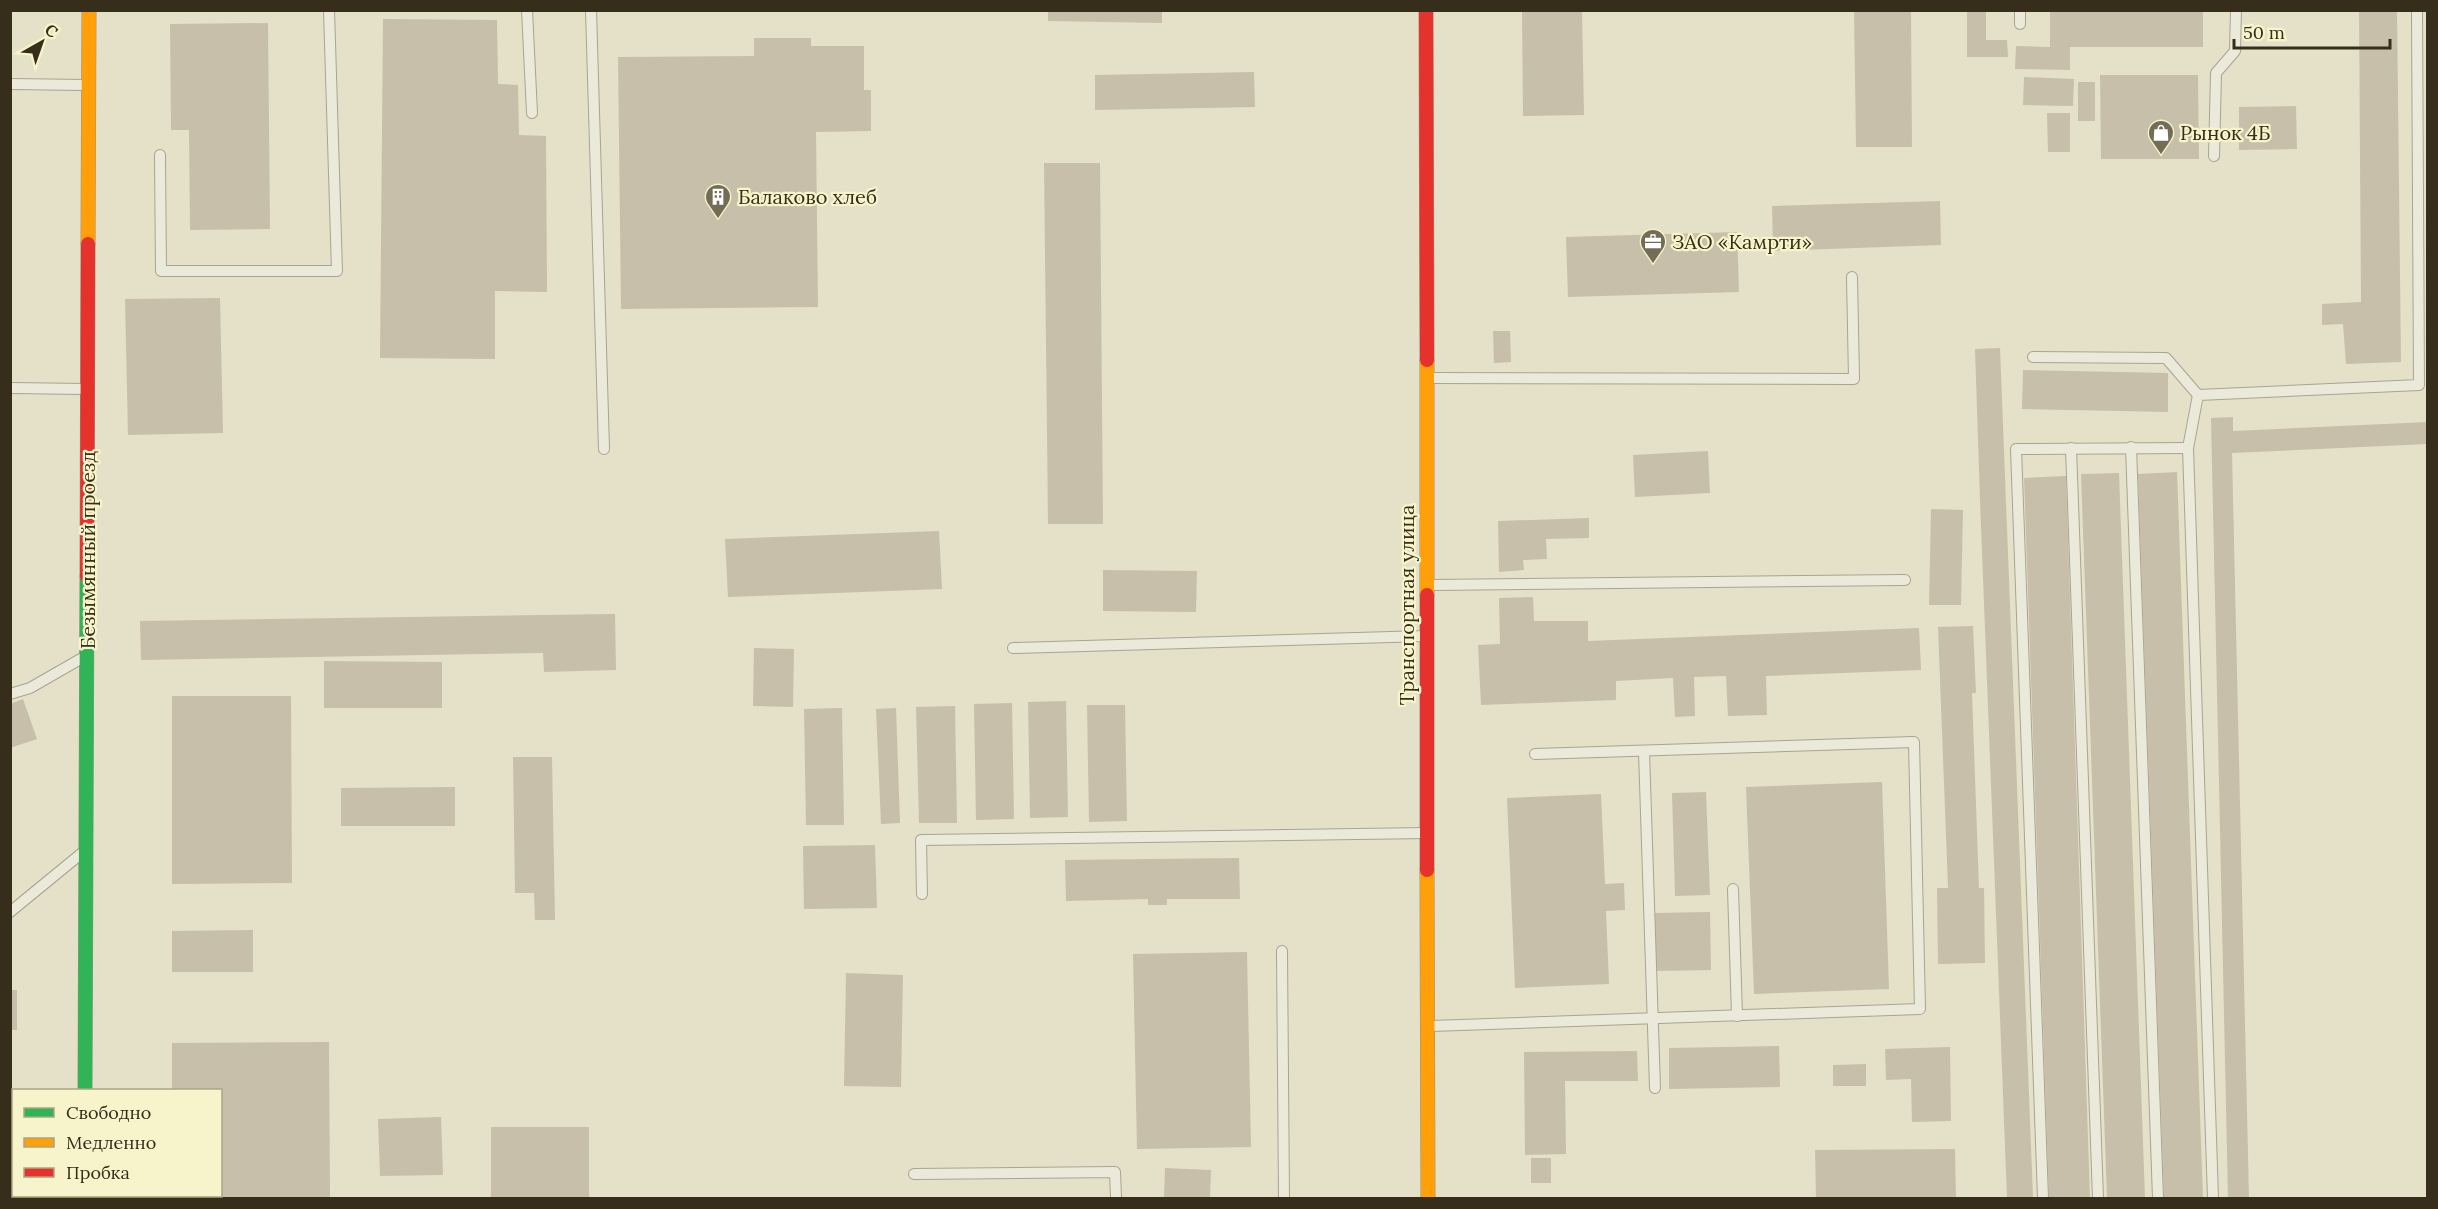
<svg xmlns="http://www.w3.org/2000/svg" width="2438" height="1209" font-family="Lora,serif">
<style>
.building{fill:#c7bfa9}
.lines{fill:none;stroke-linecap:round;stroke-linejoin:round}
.lane-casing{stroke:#a8a492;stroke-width:12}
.street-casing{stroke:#a8a492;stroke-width:22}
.fast-casing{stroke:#989382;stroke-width:15}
.slow-casing{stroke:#989382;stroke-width:15}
.jam-casing{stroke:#989382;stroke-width:15}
.lane{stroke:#ebeada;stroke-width:10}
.street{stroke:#ebeada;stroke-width:21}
.fast{stroke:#30b455;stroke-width:14}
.slow{stroke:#ff9f0a;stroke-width:14}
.jam{stroke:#e5322d;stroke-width:14}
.labels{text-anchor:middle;stroke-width:4.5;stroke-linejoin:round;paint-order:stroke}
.poi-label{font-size:20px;fill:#362e1a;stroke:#f7f4cb;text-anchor:start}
.street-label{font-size:20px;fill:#362e1a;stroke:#f7f4cb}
</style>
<rect width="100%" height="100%" fill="#e4e1c8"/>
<g class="building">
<path d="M1048,10H1162V23L1048,21Z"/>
<path d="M1522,10H1582L1584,115L1523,116Z"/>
<path d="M1854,10H1911L1912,147H1856Z"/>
<path d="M1967,10H1986V40H2007L2008,57H1967Z"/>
<path d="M2050,10H2203V47H2070V70L2015,69L2016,46L2050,47Z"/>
<path d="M2359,10H2397L2401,362L2346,364L2343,324L2322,325V304L2361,302Z"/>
<path d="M383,19L497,20L498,84L518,85L519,135L546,136L547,292L495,291V359L380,358Z"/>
<path d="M268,23L270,229L190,230L189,130H171L170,24Z"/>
<path d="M754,38H811V46H864V90H871V131L816,132L818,307L621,309L618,57L754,56Z"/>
<path d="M1254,72L1255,107L1095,110V75Z"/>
<path d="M2100,75H2198L2199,159H2101Z"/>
<path d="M2024,77L2074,79L2073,106L2023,105Z"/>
<rect x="2078" y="82" width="17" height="39"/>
<path d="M2296,106L2297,149L2239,150V107Z"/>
<path d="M2047,113H2070V152H2048Z"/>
<path d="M1044,163H1100L1103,524H1048Z"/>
<path d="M1940,201L1941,245L1773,251L1772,206Z"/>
<path d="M1737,232L1739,292L1568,297L1566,237Z"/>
<path d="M220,298L223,433L128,435L125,299Z"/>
<path d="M1493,331H1510L1511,362L1494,363Z"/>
<path d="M2000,348L2033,1198H2007L1980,500L1975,349Z"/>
<path d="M2023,370L2168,373V412L2022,409Z"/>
<path d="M2233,417V431L2427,422V444L2232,453L2249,1198H2228L2211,418Z"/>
<path d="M1708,451L1710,493L1635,497L1633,455Z"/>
<path d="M2177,472L2203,1198H2164L2138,474Z"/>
<path d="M2119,473L2145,1198H2107L2081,474Z"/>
<path d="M2066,476L2090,1198H2049L2024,478Z"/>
<path d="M1931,509L1963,510L1961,605H1929Z"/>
<path d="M1589,518V538L1546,539L1547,559L1523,560L1524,570L1499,572L1498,521Z"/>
<path d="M939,531L942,589L728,597L725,539Z"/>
<path d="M1103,570L1197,571L1196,612L1103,611Z"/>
<path d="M1533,597L1534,621H1588V641L1919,628L1921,670L1766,676L1767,715L1728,716L1726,676L1694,677L1695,716L1675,717L1673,678L1616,681V700L1481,705L1478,645L1500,644L1499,598Z"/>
<path d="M615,614L616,670L544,672L543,653L141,660L140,621Z"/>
<path d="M1973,626L1976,693H1972L1979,888H1984L1985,963L1938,964L1937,888H1948L1938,627Z"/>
<path d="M754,648L794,649L793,707L753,706Z"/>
<path d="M324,661L442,662V708H324Z"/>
<path d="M172,696H291L292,883L172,884Z"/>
<path d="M23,699L37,739L10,748V704Z"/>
<path d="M1066,701L1068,817L1030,818L1028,702Z"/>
<path d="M1012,703L1014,819L976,820L974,704Z"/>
<path d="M1087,705H1125L1127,821L1089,822Z"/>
<path d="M955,706L957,823H919L916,707Z"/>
<path d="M842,708L844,825H806L804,709Z"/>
<path d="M896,708L900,823L881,824L876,709Z"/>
<path d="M513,757H552L555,920H535L534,893H515Z"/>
<path d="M1882,782L1889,989L1754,994L1746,787Z"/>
<path d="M455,787V826H341V788Z"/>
<path d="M1706,792L1710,895L1675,896L1672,793Z"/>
<path d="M1601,794L1605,884L1624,883L1625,910L1606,911L1609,984L1515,988L1507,798Z"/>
<path d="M875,845L877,908L804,909L803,846Z"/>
<path d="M1239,858L1240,899H1167V905H1148V899L1066,901L1065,860Z"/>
<path d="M1710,912L1711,970L1656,971L1655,913Z"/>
<path d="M253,930V972H172V931Z"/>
<path d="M1247,952L1251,1147L1137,1149L1133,954Z"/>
<path d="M846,973L903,975L901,1087L844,1086Z"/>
<rect x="10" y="990" width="7" height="40"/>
<path d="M329,1042L330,1198H173V1196H220V1090H172V1043Z"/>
<path d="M1779,1046L1780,1087L1669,1089V1048Z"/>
<path d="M1950,1047L1951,1121L1912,1122L1911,1079L1886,1080L1885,1049Z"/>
<path d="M1637,1051L1638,1081H1565L1566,1154L1525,1155L1524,1052Z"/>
<path d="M1866,1064V1086H1833V1065Z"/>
<path d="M441,1117L443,1175L380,1176L378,1119Z"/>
<rect x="491" y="1127" width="98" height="71"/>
<path d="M1955,1149L1956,1198H1816L1815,1150Z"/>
<rect x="1531" y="1158" width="20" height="25"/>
<path d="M1165,1168L1211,1170L1210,1198H1164Z"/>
</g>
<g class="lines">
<defs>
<g id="lane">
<path d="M527,10L532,113"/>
<path d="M591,10L604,449"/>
<path d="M2020,24V10"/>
<path d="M10,84L86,85"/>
<path d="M160,155L161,271H337L329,10"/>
<path d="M2214,156L2216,73L2235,51L2236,10"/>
<path d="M2033,357L2166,358L2198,395"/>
<path d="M1429,378L1854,379L1852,277"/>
<path d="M10,388L85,389"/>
<path d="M2131,447L2158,1198"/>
<path d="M2071,448L2098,1198"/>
<path d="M1430,585L1905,580"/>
<path d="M1013,648L1426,636"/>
<path d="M10,694L30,688L84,657"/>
<path d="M1644,752L1655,1088"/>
<path d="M1733,889L1737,1016"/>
<path d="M922,894L921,840L1427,833"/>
<path d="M10,912L82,853"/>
<path d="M1282,951L1284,1198"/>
<path d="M1431,1026L1920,1009L1914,742L1535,754"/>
<path d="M914,1174L1115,1172L1116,1198"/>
<path d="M2043,1198L2016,449L2188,448"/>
<path d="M2213,1198L2188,448L2198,395L2419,385L2417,10"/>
</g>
<path id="street" d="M85,1198V1196"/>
<path id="fast" d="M85,1090L87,576"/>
<g id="slow">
<path d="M88,244L89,10"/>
<path d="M1427,360V595"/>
<path d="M1427,870L1428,1198"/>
</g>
<g id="jam">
<path d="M1426,10L1427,360"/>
<path d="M87,576L88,244"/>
<path d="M1427,595V870"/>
</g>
</defs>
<use href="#lane" class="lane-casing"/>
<use href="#street" class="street-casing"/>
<use href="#fast" class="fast-casing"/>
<use href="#slow" class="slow-casing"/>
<use href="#jam" class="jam-casing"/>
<use href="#lane" class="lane"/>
<use href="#street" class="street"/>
<use href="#fast" class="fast"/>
<use href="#slow" class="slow"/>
<use href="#jam" class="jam"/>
</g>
<defs>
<symbol id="shop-pin" viewBox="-11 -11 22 30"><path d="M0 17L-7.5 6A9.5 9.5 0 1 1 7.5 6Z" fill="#736d57" stroke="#f7f4cb"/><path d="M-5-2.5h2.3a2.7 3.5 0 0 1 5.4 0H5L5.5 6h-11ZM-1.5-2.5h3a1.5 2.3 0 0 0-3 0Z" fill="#fff"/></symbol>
<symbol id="building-pin" viewBox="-11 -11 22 30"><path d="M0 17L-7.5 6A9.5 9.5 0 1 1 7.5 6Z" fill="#736d57" stroke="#f7f4cb"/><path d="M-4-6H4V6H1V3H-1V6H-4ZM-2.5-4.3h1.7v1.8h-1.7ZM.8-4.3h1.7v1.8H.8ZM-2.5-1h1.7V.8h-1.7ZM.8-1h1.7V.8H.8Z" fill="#fff"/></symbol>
<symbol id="office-pin" viewBox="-11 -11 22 30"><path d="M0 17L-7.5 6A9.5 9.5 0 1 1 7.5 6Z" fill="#736d57" stroke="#f7f4cb"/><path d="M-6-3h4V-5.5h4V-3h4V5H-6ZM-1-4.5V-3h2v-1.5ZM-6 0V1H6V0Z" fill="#fff"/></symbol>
</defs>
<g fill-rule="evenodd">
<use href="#shop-pin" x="2146" y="118" width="30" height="40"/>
<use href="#building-pin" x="703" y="182" width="30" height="40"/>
<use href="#office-pin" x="1638" y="227" width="30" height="40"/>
</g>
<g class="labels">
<g class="poi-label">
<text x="2180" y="140">Рынок 4Б</text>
<text x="738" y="204">Балаково хлеб</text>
<text x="1672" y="249">ЗАО «Камрти»</text>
</g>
<g class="street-label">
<text transform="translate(88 550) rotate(-90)" y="7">Безымянный проезд</text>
<text transform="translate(1407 605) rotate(-90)" y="7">Транспортная улица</text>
</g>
</g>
<rect width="2438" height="1209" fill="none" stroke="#362e1a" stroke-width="24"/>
<rect x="12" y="1089" width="210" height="108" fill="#f7f4cb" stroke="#aaa584" stroke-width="1.5"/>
<rect x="24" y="1108" width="30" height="9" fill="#30b455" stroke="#aaa584" stroke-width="1.5"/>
<text x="66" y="1119" font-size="18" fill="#362e1a">Свободно</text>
<rect x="24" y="1138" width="30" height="9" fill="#ff9f0a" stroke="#aaa584" stroke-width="1.5"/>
<text x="66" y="1149" font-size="18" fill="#362e1a">Медленно</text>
<rect x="24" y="1168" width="30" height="9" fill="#e5322d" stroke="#aaa584" stroke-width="1.5"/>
<text x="66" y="1179" font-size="18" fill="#362e1a">Пробка</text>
<g transform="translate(42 42) rotate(40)" stroke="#f7f4cb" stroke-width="4.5" paint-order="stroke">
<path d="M0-4.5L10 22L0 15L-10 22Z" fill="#362e1a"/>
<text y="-9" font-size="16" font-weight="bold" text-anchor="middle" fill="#362e1a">С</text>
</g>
<path d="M2234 39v9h156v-9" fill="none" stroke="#362e1a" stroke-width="3"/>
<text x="2243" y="39" font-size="18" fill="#362e1a" stroke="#f7f4cb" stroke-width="4.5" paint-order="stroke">50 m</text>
</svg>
